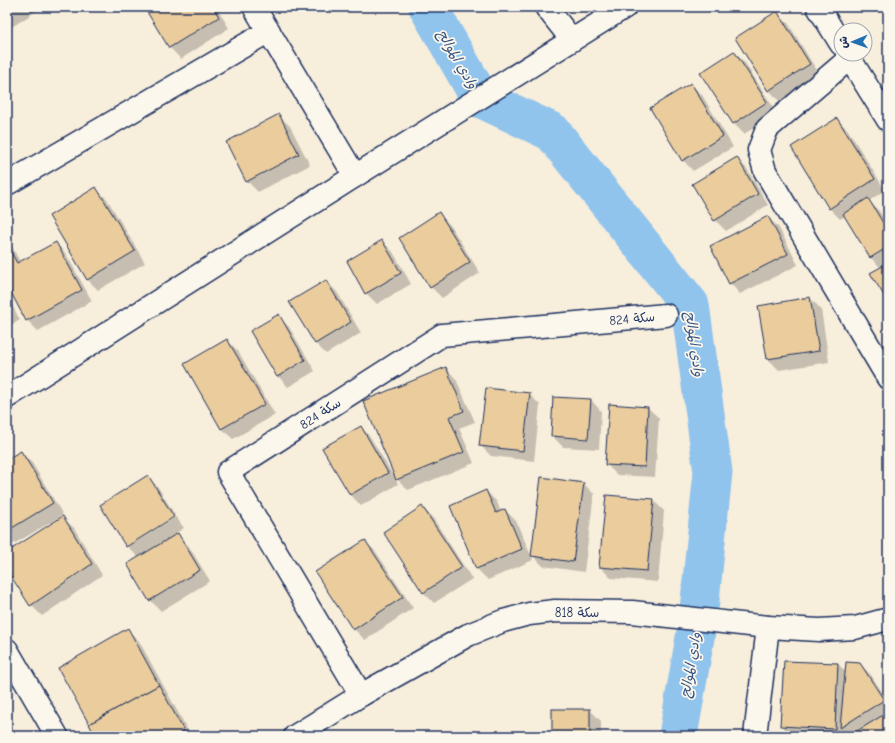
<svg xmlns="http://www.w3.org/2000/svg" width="895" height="743" font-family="'Comic Neue','Playpen Sans Arabic',sans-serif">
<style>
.shadow{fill:#0003}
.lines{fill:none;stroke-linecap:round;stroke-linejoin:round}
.river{stroke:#90c4ed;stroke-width:39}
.building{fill:#eacc9d;stroke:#1b2f5e}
.street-casing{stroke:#1b2f5e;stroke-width:25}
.secondary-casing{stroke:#1b2f5e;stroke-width:25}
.street{stroke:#fbf7ec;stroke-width:22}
.secondary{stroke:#fbf7ec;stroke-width:22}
.labels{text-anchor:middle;stroke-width:3.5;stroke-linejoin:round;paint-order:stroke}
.street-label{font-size:13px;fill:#1b2f5e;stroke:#fbf7ec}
.water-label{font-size:14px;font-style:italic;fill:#385482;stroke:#fbf7ec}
</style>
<rect width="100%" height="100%" fill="#f8eedc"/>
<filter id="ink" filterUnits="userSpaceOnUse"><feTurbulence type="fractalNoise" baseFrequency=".025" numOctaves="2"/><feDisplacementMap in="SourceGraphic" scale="8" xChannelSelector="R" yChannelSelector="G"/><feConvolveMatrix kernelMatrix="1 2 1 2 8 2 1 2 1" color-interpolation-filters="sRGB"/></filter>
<g filter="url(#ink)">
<g class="shadow">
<path d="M17,7H43L7,30V13Z"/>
<path d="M145,7H216L229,28L181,59L170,48Z"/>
<path d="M777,13L788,23L820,76L779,101L769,90Z"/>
<path d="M734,52L745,63L777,113L744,134L733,123Z"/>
<path d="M691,84L702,95L733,147L693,171L683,160Z"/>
<path d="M279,116L290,126L310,165L258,192L247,181Z"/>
<path d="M837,119L848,130L885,190L869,201L879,211L888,225V300L881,268L871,258L845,216L840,219L829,208Z"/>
<path d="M737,159L747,169L768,205L726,231L715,220Z"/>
<path d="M96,189L107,199L145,263L98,290L87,279Z"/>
<path d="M439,214L450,225L480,273L442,298L431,287Z"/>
<path d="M768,217L779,228L798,265L740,294L730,283Z"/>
<path d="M7,237L20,262L56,243L66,254L92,301L38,331L27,320L7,283Z"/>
<path d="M382,241L393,252L411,284L377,304L366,293L348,262Z"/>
<path d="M326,281L337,292L361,333L326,354L316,344Z"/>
<path d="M7,296L20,320L7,327Z"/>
<path d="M810,298L821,309L829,362L779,370L768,359L759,307Z"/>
<path d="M278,316L289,327L315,371L288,387L278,376Z"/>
<path d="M227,340L238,351L275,415L233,439L222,429L185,364Z"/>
<path d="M446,368L456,379L475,422L459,428L474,463L408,490L397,479Z"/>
<path d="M529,394L540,405L534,461L491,456L480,445Z"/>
<path d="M591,400L601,411L599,449L563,447L552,436Z"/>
<path d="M648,408L659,418L655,477L617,475L606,464Z"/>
<path d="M361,427L371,438L398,484L361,506L351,495L324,449Z"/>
<path d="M21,452L32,463L63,515L7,548V461Z"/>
<path d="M148,477L158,487L175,515L128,544V546L176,517L184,528L176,533L188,545L210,581L161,611L150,600L139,558L127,546Z"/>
<path d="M583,483L594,494L584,572L543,566L532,555Z"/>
<path d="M486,491L497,502L501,512L505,510L516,521L533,560L488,580L477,569L451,506Z"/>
<path d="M653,500L664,511L658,582L611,578L600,567Z"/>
<path d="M422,507L433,518L472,579L434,603L423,592Z"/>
<path d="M63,518L74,528L102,575L42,616L31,605L7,569V554Z"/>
<path d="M365,541L376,552L413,608L365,640L354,629Z"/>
<path d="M128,630L139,641L191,736H96Z"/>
<path d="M838,664L846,672L860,664L871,675L888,701V736H849L846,733V736H792L782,726Z"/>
<path d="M590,710L601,721V736H553Z"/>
</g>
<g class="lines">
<path class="river" d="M428,7L480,98L552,132L690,305L713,472L698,620L678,736"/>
</g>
<g class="building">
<path d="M7,7H15L7,12Z"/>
<path d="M144,7H213L219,17L169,48Z"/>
<path d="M777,11L810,64L768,91L735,38Z"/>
<path d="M734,51L767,102L733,124L700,73Z"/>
<path d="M691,83L723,136L682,161L650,108Z"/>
<path d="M279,114L299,154L246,182L226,142Z"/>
<path d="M837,118L875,179L829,209L791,147Z"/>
<path d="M737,157L758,194L714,221L692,184Z"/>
<path d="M96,187L135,251L87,280L49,216Z"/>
<path d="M868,198L888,231V247L870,258L843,214Z"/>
<path d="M439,212L470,262L430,288L399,238Z"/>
<path d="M768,216L788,254L729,284L710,246Z"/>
<path d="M382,240L401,273L365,294L347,261Z"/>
<path d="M56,242L82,290L26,321L7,285V245L17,263Z"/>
<path d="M888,263V302L870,273Z"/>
<path d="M326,280L351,322L315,344L289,302Z"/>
<path d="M810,297L819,351L767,359L758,306Z"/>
<path d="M279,314L305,360L277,377L250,331Z"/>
<path d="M227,339L265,404L221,429L184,364Z"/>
<path d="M446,367L464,411L449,417L464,452L396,480L363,401Z"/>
<path d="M486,388L530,393L523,451L479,446Z"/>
<path d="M553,397L591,399L588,439L551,436Z"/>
<path d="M609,404L648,407L645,467L605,465Z"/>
<path d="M361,426L388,473L350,495L322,448Z"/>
<path d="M21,451L53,503L7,531V459Z"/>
<path d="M148,475L174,517L126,547L100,505Z"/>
<path d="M541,477L584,483L573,562L531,556Z"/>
<path d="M486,490L496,513L505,509L522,549L476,569L450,506Z"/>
<path d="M606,495L654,499L647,571L599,567Z"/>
<path d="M422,506L462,567L423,593L383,532Z"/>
<path d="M63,516L92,564L30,606L7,570V552Z"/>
<path d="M178,533L200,570L149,601L127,564Z"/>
<path d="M365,540L403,597L353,630L315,572Z"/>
<path d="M128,628L159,685L89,724L58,668Z"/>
<path d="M784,661L838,663L835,729L780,726Z"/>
<path d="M846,662L860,663L884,700L840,728Z"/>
<path d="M159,685L184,731L175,736H95L89,724Z"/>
<rect x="552" y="709" width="38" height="27"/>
<path d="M888,712V736H849Z"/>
</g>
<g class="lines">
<defs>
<g id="street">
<path d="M254,7L355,176"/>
<path d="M546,7L572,40"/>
<path d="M818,7L841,44"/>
<path d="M847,54L888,120"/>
<path d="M850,58L767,129L759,150L765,171L888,378"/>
<path d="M7,184L269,31"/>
<path d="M7,650L57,736"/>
<path d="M361,695L228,472L442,335L666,315"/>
<path d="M295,736L361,695L468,635L503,621L529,614L555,611L632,612L768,627L819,630L855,628L888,619"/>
<path d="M755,736L768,627"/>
</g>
<path id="secondary" d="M7,397L355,176L625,7"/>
</defs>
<use href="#street" class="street-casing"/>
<use href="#secondary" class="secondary-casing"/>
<use href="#street" class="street"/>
<use href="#secondary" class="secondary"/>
</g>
</g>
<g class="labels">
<g class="street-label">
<text transform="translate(632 318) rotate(-5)" y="5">سكة 824</text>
<text transform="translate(320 413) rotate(-33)" y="5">سكة 824</text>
<text x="577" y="617">سكة 818</text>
</g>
<g class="water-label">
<text transform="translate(458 59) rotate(60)" y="5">وادي الموالح</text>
<text transform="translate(695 344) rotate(82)" y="5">وادي الموالح</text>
<text transform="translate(690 665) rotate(-80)" y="5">وادي الموالح</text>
</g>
</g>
<rect width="895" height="743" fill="none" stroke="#fbf7ec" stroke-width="24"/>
<rect x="12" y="12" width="871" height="719" fill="none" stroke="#1b2f5e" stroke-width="1.5" filter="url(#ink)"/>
<g transform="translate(853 42) rotate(268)"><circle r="19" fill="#fbf7ec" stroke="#a1a7b3"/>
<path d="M0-3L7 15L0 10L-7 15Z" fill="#1f6fb2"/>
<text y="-6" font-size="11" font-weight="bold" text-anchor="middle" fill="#1b2f5e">ش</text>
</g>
</svg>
